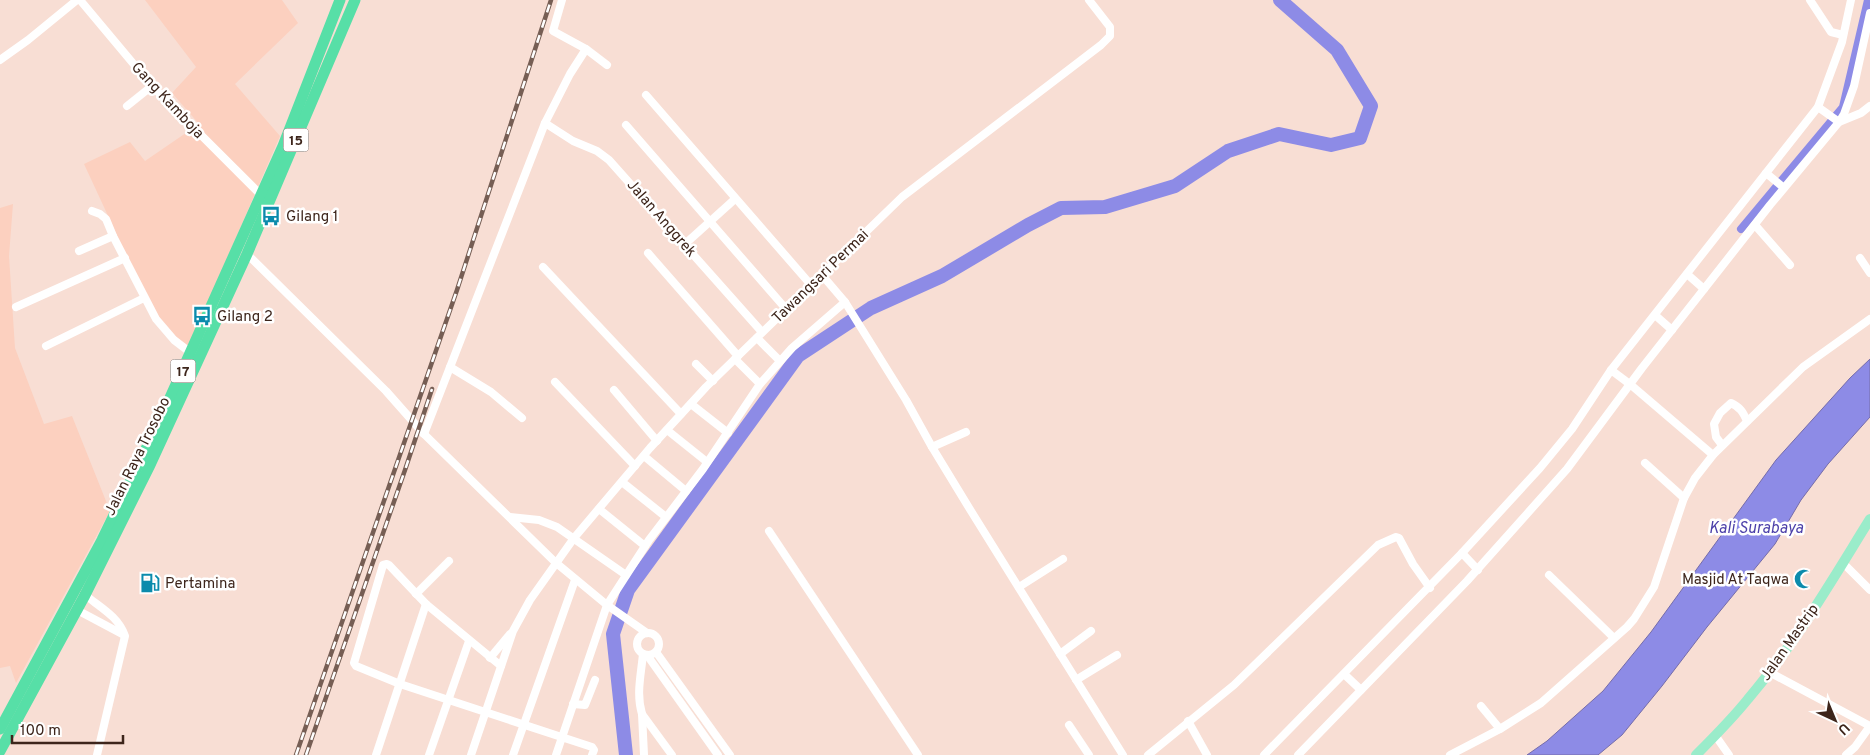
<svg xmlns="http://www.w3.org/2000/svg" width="1870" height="755" font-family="Overpass,sans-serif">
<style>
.built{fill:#fcd0bf}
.water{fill:#8d8be6;stroke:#756ca9}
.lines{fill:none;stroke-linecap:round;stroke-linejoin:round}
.canal{stroke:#8d8be6;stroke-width:8}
.river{stroke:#8d8be6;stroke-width:14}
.minor{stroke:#fff;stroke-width:8}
.major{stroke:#9aecca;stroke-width:10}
.highway{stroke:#57dfa7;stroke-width:11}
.rail-casing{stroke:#765e54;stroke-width:4.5}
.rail{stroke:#fff;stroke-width:2.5;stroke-dasharray:8;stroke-linecap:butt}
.labels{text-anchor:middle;stroke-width:5;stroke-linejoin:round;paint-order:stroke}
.shield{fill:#fff;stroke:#77665f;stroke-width:1}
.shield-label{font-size:14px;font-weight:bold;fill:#3d251b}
.street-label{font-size:15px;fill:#3d251b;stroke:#fff}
.poi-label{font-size:15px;fill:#3d251b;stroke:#fff;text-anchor:start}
.water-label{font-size:16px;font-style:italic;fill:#4c40a9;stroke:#fff}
</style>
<rect width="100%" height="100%" fill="#f8ded4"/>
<g class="built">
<path d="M145,0H282L298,23L235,84L280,136L187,351L161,330L84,164L130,142L145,161L199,124L172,93L196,67Z"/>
<path d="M13,204L9,256L15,348L44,424L72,416L110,511L16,683L10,666L0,668V208Z"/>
</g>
<path class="water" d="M1870,359V417L1828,464L1801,500L1775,544L1707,627L1662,686L1622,735L1598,755H1527L1547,741L1603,691L1651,632L1776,460L1850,378Z"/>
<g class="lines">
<path class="canal" d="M1741,229L1843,107L1868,0"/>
<path class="river" d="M626,755L613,634L628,590L798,356L871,308L942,276L1028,225L1061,208L1105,207L1175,186L1228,151L1279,134L1331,145L1360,138L1371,106L1337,50L1280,0"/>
<g class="minor">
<path d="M80,0L152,86L261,195"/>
<path d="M562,0L553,31L586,49L607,65"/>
<path d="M1810,0L1831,32L1843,35"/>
<path d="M0,60L28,40L77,0"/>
<path d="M646,95L811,285"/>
<path d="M127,106L152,86"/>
<path d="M1818,107L1839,122L1861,113L1870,106"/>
<path d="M545,123L573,141L597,151L609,160L762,332"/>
<path d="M626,125L786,309"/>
<path d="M1766,173L1784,188"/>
<path d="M92,211L100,214L106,219L113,236L156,319L174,340L191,353"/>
<path d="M1755,225L1790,265"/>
<path d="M685,244L735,199"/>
<path d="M79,251L113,236"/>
<path d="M648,253L738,356"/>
<path d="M247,254L386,391L424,434L555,562L607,605L647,633"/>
<path d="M1860,258L1870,273"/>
<path d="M543,267L681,414"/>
<path d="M1687,274L1704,289"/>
<path d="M845,302L906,400L932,447L971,511L1123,755"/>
<path d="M16,307L125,258"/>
<path d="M1655,315L1672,330"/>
<path d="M757,338L780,361"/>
<path d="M46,346L144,298"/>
<path d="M735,359L760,384"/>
<path d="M696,364L713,381"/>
<path d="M450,367L491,392L522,418"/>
<path d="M1611,370L1631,385L1713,455"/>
<path d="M555,382L635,466"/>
<path d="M614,390L657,441"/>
<path d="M691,404L728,433"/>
<path d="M667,430L707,462"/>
<path d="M424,434L545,123L570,74L586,49"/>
<path d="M1722,445L1716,437L1714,424L1720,413L1731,403C1740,407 1743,412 1747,421"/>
<path d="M932,447L966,432"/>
<path d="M644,456L686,491"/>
<path d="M1645,463L1684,498"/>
<path d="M622,482L666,517"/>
<path d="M599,509L645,546"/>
<path d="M510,517L539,520L557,527L626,575"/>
<path d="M769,531L918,755"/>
<path d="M1462,553L1478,570"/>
<path d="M1843,563L1870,590"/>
<path d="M1549,575L1614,638"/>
<path d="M1019,587L1063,559"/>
<path d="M416,594L449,561"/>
<path d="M85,595C100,607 119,617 125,636L97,755"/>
<path d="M77,610L124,635"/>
<circle cx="648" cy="644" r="11"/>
<path d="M656,652L730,755"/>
<path d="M643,654C641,675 636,694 642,714L672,755"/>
<path d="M1060,654L1091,631"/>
<path d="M647,655L718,755"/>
<path d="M490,658L510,634"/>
<path d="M501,666L426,604L389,565L387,564L383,565L354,663L356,666L400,684L592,747L594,750L592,755"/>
<path d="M1769,672L1870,726"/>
<path d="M1344,674L1361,690"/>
<path d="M1076,680L1117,655"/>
<path d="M573,704L585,705L595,680"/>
<path d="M1481,706L1500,729"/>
<path d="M642,714L644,755"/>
<path d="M1188,721L1207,755"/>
<path d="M1069,725L1089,755"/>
<path d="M1715,735L1729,755"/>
<path d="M376,755L426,604"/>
<path d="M429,755L469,641"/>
<path d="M471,755L513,631L530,600L574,538L650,448L706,387L902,197L1101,45L1110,36V27L1089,0"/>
<path d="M513,755L575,580"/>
<path d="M556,755L607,605L649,540L703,469L760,384L792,348L845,302L822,275"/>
<path d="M1148,755L1234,685L1378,545L1396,537L1399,538L1413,564L1430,588"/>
<path d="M1264,755L1462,553L1540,468L1572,429L1611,370L1818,107L1842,42L1851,0"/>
<path d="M1298,755L1467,581L1567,469L1642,368L1770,205L1839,122L1844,114L1854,86L1870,13"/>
<path d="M1450,755L1500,729L1541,703L1627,627L1634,619L1654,587L1684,498L1695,478L1713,455L1803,367L1870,319"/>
<path d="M1846,755L1855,747L1870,726"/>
</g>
<path class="major" d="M1696,755C1714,737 1732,719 1748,699C1795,644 1832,580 1870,519"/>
<g class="highway">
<path d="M0,729L102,540L160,420L283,146L340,0"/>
<path d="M0,751L85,595L150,465L247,254L355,0"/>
</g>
<defs>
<g id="rail">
<path d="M296,755L457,290L551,0"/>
<path d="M306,755L405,470L432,389"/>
</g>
</defs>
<use href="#rail" class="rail-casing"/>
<use href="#rail" class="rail"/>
</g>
<defs>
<symbol id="bus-bare" viewBox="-9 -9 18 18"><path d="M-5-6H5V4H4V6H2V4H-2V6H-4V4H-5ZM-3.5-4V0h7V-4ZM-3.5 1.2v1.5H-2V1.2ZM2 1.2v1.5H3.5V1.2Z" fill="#0b8bac" stroke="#fff" stroke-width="2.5" paint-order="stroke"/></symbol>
<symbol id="mosque-bare" viewBox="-9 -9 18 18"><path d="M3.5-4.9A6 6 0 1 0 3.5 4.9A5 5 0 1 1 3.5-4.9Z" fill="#0b8bac" stroke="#fff" stroke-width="2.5" paint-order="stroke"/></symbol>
<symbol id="fuel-bare" viewBox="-9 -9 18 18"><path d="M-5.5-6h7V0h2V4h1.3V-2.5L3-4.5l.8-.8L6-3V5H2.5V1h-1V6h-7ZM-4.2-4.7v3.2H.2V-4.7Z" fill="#0b8bac" stroke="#fff" stroke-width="2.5" paint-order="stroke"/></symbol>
</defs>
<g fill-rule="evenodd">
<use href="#bus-bare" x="257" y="202" width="28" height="28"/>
<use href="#bus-bare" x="188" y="302" width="28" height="28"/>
<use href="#mosque-bare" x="1790" y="565" width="28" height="28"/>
<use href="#fuel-bare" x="136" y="569" width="28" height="28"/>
</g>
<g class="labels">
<g class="shield">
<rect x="283.5" y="128.5" width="25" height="23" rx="4"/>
<rect x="170.5" y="359.5" width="25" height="23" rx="4"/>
</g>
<g class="shield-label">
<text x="296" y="145">15</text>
<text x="183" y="376">17</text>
</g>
<g class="street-label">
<text transform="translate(168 100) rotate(47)" y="5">Gang Kamboja</text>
<text transform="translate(662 218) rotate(49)" y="5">Jalan Anggrek</text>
<text transform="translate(820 276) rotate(-44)" y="5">Tawangsari Permai</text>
<text transform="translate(137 456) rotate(-64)" y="5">Jalan Raya Trosobo</text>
<text transform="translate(1789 642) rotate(-55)" y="5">Jalan Mastrip</text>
</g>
<g class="poi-label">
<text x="286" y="221">Gilang 1</text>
<text x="217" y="321">Gilang 2</text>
<text x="1789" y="584" text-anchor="end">Masjid At Taqwa</text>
<text x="165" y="588">Pertamina</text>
</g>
<g class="water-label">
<text x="1756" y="533">Kali Surabaya</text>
</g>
</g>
<g transform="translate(1835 720) rotate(136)" stroke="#ffffff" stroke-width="4" paint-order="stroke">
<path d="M0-4L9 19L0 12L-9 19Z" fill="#3d251b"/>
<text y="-8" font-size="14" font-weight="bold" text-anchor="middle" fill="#3d251b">U</text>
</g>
<path d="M12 735v8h111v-8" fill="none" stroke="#3d251b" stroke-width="2.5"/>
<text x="20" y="735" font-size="15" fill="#3d251b" stroke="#ffffff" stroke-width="4" paint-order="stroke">100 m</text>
</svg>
